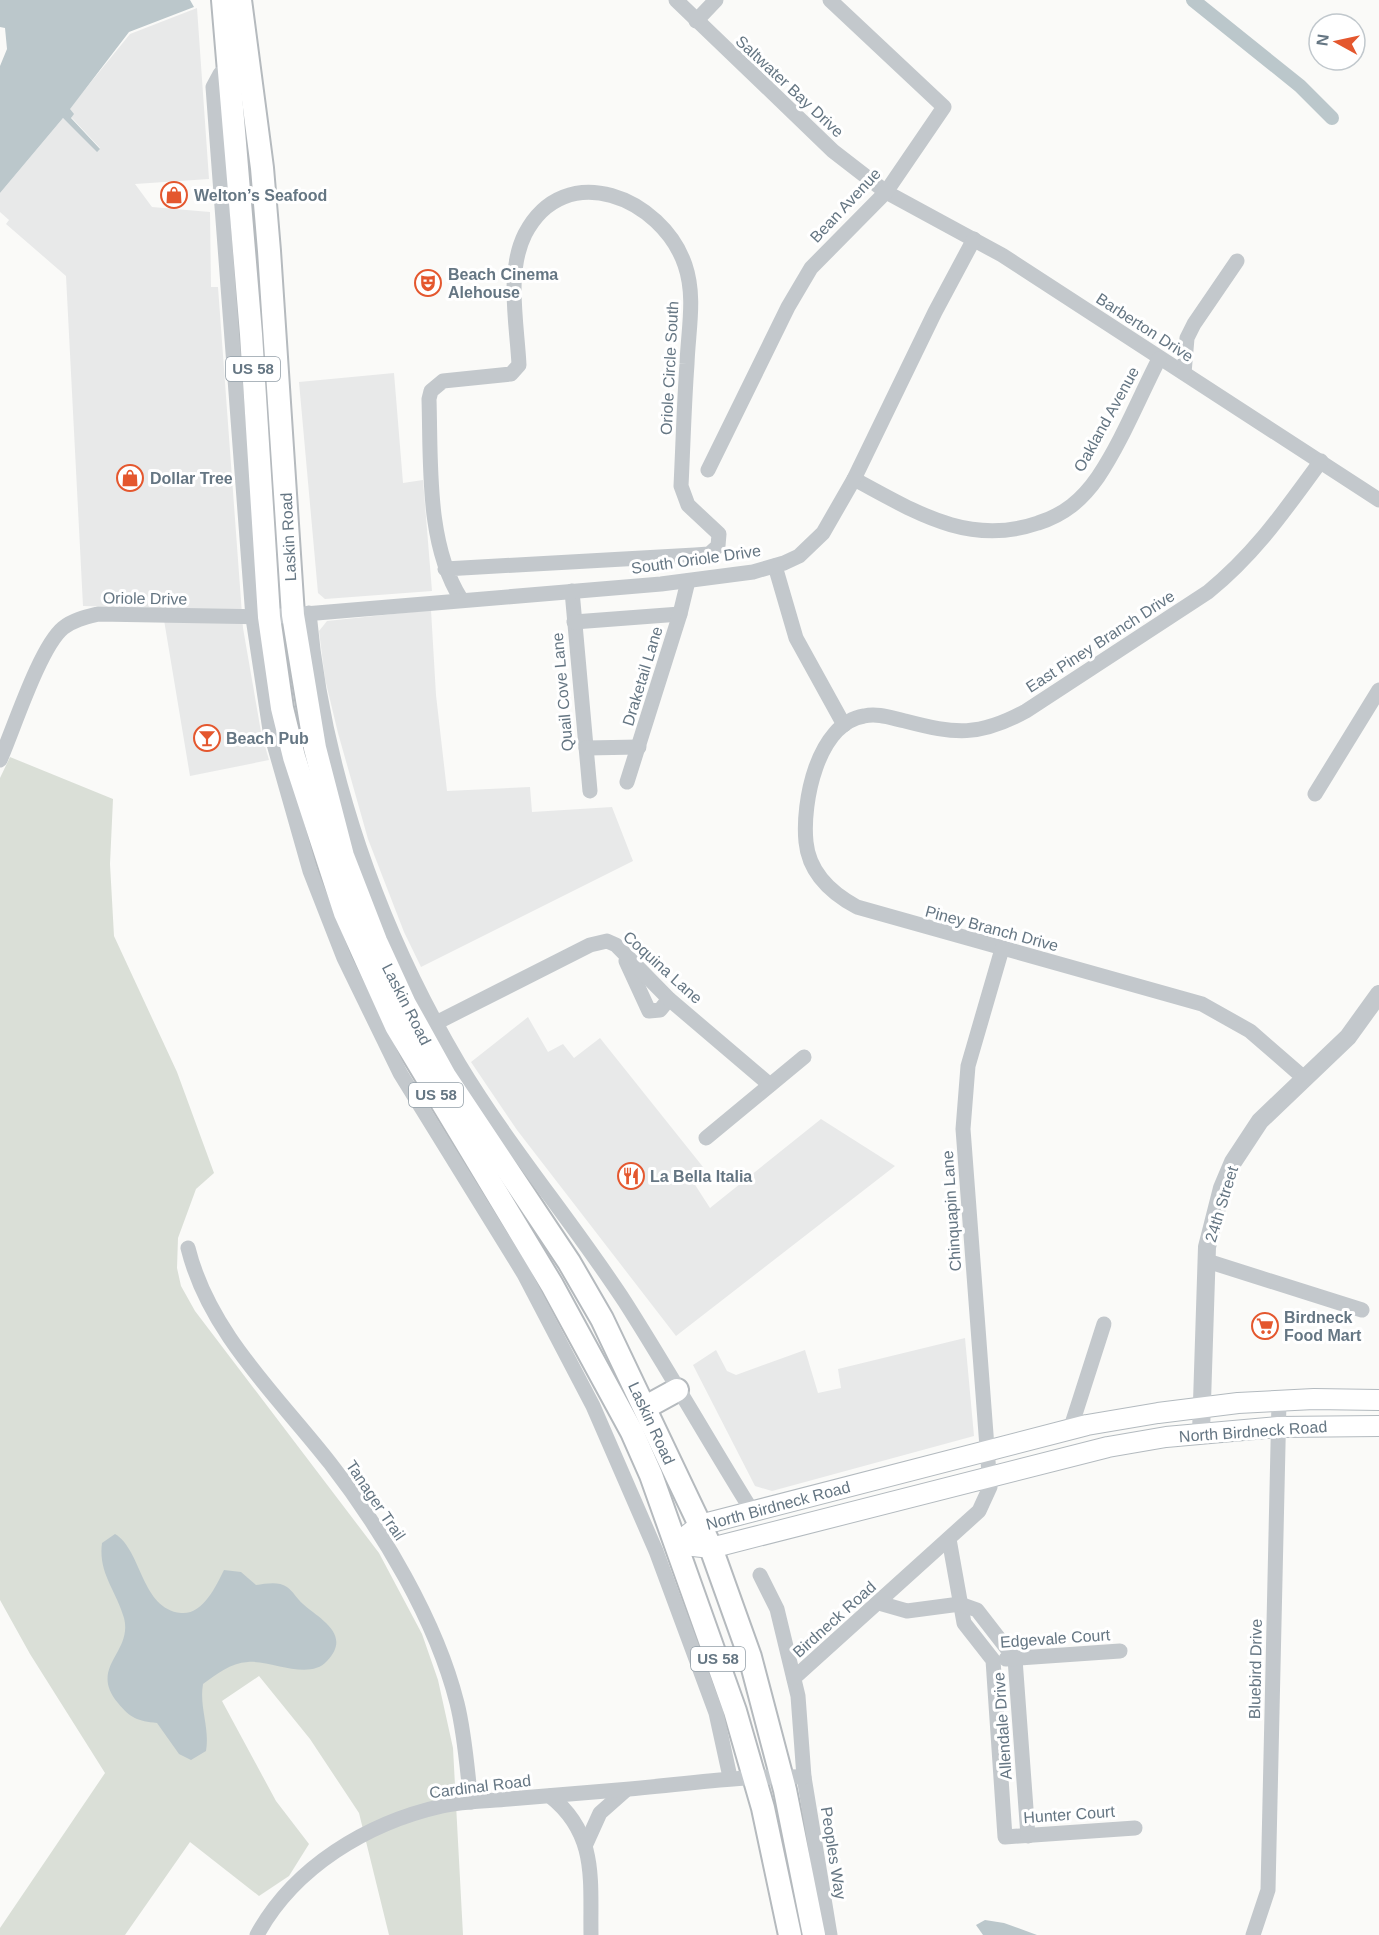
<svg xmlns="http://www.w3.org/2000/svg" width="1379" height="1935" font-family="Arial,sans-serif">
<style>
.built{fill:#e8e9e9}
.green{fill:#dadfd7}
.water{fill:#bbc7cb}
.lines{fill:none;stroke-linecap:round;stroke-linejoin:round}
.canal{stroke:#bbc7cb;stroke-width:14}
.secondary-casing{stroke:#b3babf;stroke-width:22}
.primary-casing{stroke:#b5babe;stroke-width:26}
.minor{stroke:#c3c8cc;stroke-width:15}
.tertiary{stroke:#c3c8cc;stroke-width:18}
.secondary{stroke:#fff;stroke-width:20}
.primary{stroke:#fff;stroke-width:22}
.labels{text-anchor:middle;stroke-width:6;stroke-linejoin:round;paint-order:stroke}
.shield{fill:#fff;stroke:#939fa8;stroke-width:1.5}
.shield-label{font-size:15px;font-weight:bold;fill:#657683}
.street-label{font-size:16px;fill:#657683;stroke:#fff}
.poi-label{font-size:16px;font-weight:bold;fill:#657683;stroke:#fff;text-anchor:start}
</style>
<rect width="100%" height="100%" fill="#fafaf8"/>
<g class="built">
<path d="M197,8L209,179L135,184L152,207L210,212L211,287H218L243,628L261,732L269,760L190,776L162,608L83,606L66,276L6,224L9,220L0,212V193L63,118L98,151L100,148L71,117L69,109L130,34Z"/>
<path d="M394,373L403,483L423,480L432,591L325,599L318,593L299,382Z"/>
<path d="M431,610L436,695L447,791L530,787L532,812L612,807L633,861L421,967L404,932L368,839L338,733L325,679L319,631L327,621Z"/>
<path d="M528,1017L548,1052L563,1044L574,1058L600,1038L703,1167L690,1177L710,1208L821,1119L895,1166L676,1336L517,1130L471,1062Z"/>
<path d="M965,1338L974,1436L772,1491L755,1486L693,1365L716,1350L727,1371L736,1375L805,1350L818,1393L841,1388L838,1369Z"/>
</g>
<path class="green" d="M10,757L113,799L110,864L114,936L177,1072L214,1173L196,1189L178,1238L177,1268L181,1286L195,1311L379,1553L422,1634L438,1680L453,1748L463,1935H389L359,1813L310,1739L259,1676L222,1701L276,1801L309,1844L289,1876L259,1896L190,1842L125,1935H0V1928L105,1773L30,1654L0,1600V778Z"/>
<g class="water">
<path d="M0,0H190L194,7L129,32L70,109L74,114L71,118L100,149L97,152L63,118L0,193V66L7,49L5,28L0,27Z"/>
<path d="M115,1534C142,1550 141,1609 181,1613C203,1615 216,1586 224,1570L241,1572L256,1585C266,1584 278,1581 287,1587C293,1591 297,1599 303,1604C318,1618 353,1634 327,1661C309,1681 271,1660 248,1662C230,1663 217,1674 203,1684C199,1707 210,1728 206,1751L191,1760L179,1754L157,1723C138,1721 130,1718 118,1703C88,1667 133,1653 124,1618C116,1590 98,1573 102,1543Z"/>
<path d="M985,1920L1004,1923L1037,1935H983L976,1925Z"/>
</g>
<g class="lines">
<path class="canal" d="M1193,0L1300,86L1332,118"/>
<defs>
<g id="secondary">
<path d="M676,1544L700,1525L1087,1425L1158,1413L1238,1403L1314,1399L1379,1400"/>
<path d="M676,1544L711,1548L1108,1447L1166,1437L1278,1427L1379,1426"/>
</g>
<g id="primary">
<path d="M223,0L251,334L269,617L282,708L294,757L345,913L396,1026L552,1285L632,1432L651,1475L735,1711L763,1808L790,1935"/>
<path d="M240,0L262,168L269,251L293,615L315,748L343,856L376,941L405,1004L445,1076L569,1262L602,1319L711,1548L750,1657L785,1790L814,1935"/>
<path d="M646,1407L677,1390"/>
</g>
</defs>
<use href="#secondary" class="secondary-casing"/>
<use href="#primary" class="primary-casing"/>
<g class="minor">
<path d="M676,0L833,151L886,192L1002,255L1379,500"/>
<path d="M696,21L716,0"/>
<path d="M229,68L220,74L213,87L253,618L270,730L310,871L344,958L400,1073L524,1274L593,1406L656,1551L716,1713L730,1777"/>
<path d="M1184,373L1187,338L1194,324L1237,261"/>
<path d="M708,470L788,307L811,268L886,192L944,107L830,0"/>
<path d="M854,479C914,511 968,547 1038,523C1064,515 1082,500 1098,477C1122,441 1139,398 1159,359"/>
<path d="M775,566L796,638L844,725"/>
<path d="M445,569L695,555L709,554L718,546L719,534L688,505L681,486C683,446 684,405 687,364C688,331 696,297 685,265C662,198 565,157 525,234C506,272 517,324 519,365L511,374L443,381L431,391L429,399C431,463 426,544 461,599"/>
<path d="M572,591L590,791"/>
<path d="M309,613C323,771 379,929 459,1064C509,1147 572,1221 625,1302C669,1371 709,1442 752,1511"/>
<path d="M574,622L680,614"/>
<path d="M586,748L639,747"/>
<path d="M0,760C14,728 40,647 63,628C73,620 86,617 98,614L269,617L661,584L753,572L784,563L799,556L823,533L854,479L935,312L974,239"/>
<path d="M627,782L680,614L688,581"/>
<path d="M1315,794L1379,690"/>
<path d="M626,961L649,1011L660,1010L669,999"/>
<path d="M428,1027L590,945L607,941L616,945L669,999L770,1085"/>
<path d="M1304,1078L1250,1031L1202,1004L857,907C831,893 809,873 806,842C802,803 817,724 864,716C878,713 891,718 905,721C955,734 979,737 1026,711L1208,592C1256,553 1285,510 1321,461"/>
<path d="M706,1138L804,1057"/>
<path d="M188,1248C209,1333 277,1395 330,1463C382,1530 436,1620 457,1703C465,1735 467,1769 471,1802"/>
<path d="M1207,1261L1362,1310"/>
<path d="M1070,1430L1104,1324"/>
<path d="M949,1539L964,1623L993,1660L1005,1837L1135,1828"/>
<path d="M760,1575L777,1609L798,1696L804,1777L830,1935"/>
<path d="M879,1603L907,1611L960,1604L977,1610L1015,1659L1028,1836"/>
<path d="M1006,1659L1120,1651"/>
<path d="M794,1678L979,1511L990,1487L963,1129L968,1066L1002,949"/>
<path d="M550,1796C598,1834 590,1881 591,1935"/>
<path d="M586,1844L600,1813L626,1790"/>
<path d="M257,1935C294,1867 367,1823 442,1806C463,1801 487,1801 509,1799C546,1796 582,1793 618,1790C681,1785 741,1775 804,1777"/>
<path d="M1253,1935L1268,1890L1279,1401"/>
</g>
<path class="tertiary" d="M1201,1433L1207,1247L1222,1188L1233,1162L1260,1121L1348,1037L1379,994"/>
<use href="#secondary" class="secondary"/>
<use href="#primary" class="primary"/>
</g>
<defs>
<symbol id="shop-ring" viewBox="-11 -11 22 22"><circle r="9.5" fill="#fff" stroke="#e4572e" stroke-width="1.5"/><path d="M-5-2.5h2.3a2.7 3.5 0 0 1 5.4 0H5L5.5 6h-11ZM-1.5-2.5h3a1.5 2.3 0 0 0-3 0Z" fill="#e4572e"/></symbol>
<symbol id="theatre-ring" viewBox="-11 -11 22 22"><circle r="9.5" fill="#fff" stroke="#e4572e" stroke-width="1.5"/><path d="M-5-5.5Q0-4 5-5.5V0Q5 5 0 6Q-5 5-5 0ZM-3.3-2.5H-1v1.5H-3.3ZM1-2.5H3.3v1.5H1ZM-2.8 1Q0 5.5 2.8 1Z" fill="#e4572e"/></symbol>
<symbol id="bar-ring" viewBox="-11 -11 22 22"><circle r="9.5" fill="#fff" stroke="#e4572e" stroke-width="1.5"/><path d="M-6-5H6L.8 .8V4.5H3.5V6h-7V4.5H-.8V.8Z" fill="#e4572e"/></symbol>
<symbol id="restaurant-ring" viewBox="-11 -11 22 22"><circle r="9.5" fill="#fff" stroke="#e4572e" stroke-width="1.5"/><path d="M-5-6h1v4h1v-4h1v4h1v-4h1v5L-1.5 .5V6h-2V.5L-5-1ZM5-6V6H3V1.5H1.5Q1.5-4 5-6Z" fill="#e4572e"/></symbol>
<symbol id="supermarket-ring" viewBox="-11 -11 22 22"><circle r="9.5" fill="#fff" stroke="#e4572e" stroke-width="1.5"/><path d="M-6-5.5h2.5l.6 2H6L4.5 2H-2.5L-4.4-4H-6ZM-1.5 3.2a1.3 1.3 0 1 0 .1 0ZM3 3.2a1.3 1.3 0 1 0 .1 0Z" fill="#e4572e"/></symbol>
</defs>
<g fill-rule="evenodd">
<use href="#shop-ring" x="159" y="180" width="30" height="30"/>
<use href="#theatre-ring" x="413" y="268" width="30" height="30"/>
<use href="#shop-ring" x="115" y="463" width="30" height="30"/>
<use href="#bar-ring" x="192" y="723" width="30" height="30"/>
<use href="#restaurant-ring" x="616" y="1161" width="30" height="30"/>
<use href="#supermarket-ring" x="1250" y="1311" width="30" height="30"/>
</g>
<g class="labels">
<g class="shield">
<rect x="226" y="357" width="54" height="24" rx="4.5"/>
<rect x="409" y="1083" width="54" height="24" rx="4.5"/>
<rect x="691" y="1647" width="54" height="24" rx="4.5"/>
</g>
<g class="shield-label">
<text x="253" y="374">US 58</text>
<text x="436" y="1100">US 58</text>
<text x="718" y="1664">US 58</text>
</g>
<g class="street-label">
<text transform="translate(790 86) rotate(43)" y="6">Saltwater Bay Drive</text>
<text transform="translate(845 205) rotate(-47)" y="6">Bean Avenue</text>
<text transform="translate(1145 327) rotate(33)" y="6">Barberton Drive</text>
<text transform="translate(669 368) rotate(-87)" y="6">Oriole Circle South</text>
<text transform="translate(1106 419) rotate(-61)" y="6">Oakland Avenue</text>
<text transform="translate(288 537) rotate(-93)" y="6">Laskin Road</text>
<text transform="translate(696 559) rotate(-8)" y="6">South Oriole Drive</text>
<text transform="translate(145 598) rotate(1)" y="6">Oriole Drive</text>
<text transform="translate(1100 641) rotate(-33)" y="6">East Piney Branch Drive</text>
<text transform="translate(642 676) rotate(-73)" y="6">Draketail Lane</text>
<text transform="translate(562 692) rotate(-95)" y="6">Quail Cove Lane</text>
<text transform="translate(992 928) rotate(15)" y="6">Piney Branch Drive</text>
<text transform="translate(663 967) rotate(42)" y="6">Coquina Lane</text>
<text transform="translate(407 1004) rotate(63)" y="6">Laskin Road</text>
<text transform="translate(1221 1204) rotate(-73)" y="6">24th Street</text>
<text transform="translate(951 1211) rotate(-94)" y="6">Chinquapin Lane</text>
<text transform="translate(652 1423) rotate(65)" y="6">Laskin Road</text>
<text transform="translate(1253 1431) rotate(-4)" y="6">North Birdneck Road</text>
<text transform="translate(376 1500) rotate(56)" y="6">Tanager Trail</text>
<text transform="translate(778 1505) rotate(-15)" y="6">North Birdneck Road</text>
<text transform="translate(834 1619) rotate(-42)" y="6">Birdneck Road</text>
<text transform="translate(1055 1638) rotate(-4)" y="6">Edgevale Court</text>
<text transform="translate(1255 1669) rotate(-89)" y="6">Bluebird Drive</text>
<text transform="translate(1002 1726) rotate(-94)" y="6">Allendale Drive</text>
<text transform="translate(480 1786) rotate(-7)" y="6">Cardinal Road</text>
<text transform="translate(1069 1814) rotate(-4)" y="6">Hunter Court</text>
<text transform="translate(834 1853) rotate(81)" y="6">Peoples Way</text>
</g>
<g class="poi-label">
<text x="194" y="201">Welton’s Seafood</text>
<text x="448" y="280">Beach Cinema<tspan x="448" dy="18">Alehouse</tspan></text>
<text x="150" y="484">Dollar Tree</text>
<text x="226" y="744">Beach Pub</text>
<text x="650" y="1182">La Bella Italia</text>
<text x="1284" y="1323">Birdneck<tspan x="1284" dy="18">Food Mart</tspan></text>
</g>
</g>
<g transform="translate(1337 42) rotate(278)"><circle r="28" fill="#ffffff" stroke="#c1c8cd" stroke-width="1.5"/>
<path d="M0-4.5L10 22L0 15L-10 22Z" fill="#e4572e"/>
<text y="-9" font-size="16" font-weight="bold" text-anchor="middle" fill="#657683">N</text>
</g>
</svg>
